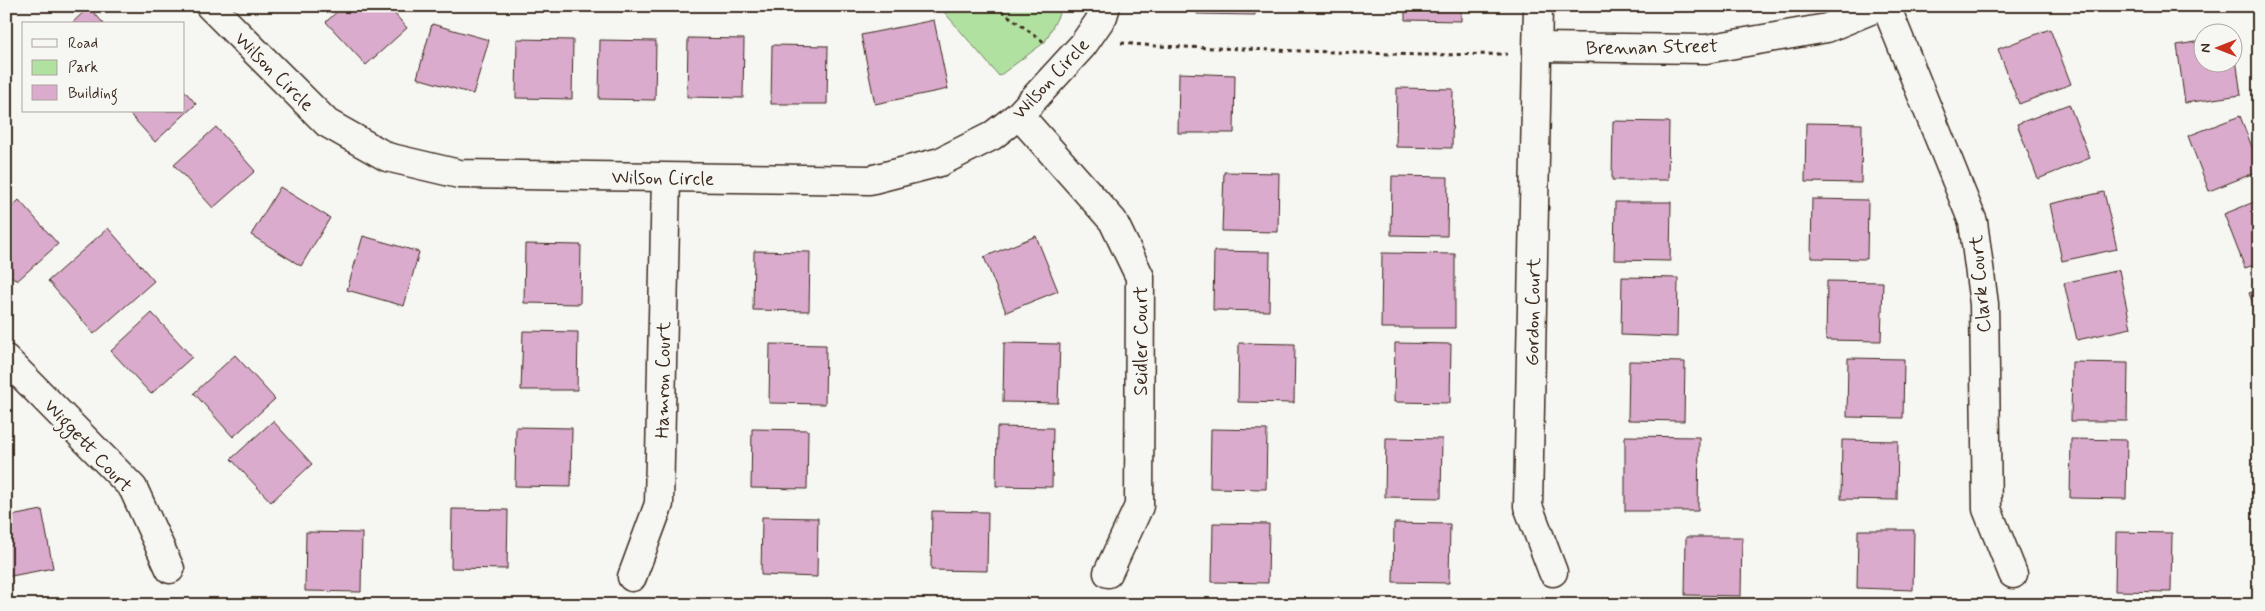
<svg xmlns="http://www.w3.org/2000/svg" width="2265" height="611" font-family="Mynerve,sans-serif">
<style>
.green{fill:#b1e1a1;stroke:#768660}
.building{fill:#daabcc;stroke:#3b2a1e}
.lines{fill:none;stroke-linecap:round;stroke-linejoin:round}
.minor-casing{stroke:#3b2a1e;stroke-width:31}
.path{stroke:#3b2a1e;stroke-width:3;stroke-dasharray:4 4;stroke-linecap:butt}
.minor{stroke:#f6f6f2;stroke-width:28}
.labels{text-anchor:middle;stroke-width:4;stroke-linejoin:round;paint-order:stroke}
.street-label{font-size:19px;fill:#3b2a1e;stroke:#f6f6f2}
</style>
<rect width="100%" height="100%" fill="#f6f6f2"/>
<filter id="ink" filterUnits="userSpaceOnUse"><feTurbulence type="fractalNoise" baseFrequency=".02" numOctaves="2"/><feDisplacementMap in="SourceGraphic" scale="10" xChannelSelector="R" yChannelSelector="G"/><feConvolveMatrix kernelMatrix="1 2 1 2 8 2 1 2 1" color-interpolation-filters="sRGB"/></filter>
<g filter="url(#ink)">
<path class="green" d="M939,6H1063L1045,42L999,76Z"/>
<g class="building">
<path d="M343,6H388L407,28L366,65L326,22Z"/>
<path d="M1197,6H1255V15L1197,14Z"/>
<path d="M1405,6H1461V21L1405,20Z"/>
<path d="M89,7L104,24H71Z"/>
<path d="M934,20L948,89L875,104L861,35Z"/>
<path d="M432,24L489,40L473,94L417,78Z"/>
<path d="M2050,29L2071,84L2019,104L1998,49Z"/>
<path d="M2233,37L2241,95L2185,103L2177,45L2202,41V62H2232Z"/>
<path d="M688,38L744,39L743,98L687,97Z"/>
<path d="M517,39L573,40L572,99L516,98Z"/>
<path d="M600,40L656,41L655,100L599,99Z"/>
<path d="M772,45L828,46L827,104H771Z"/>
<path d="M1179,73L1235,75L1234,133H1178Z"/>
<path d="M1397,88L1453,89L1452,148L1396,147Z"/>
<path d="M184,90L196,104L155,142L127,111H184Z"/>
<path d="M2069,104L2090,158L2038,179L2017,124Z"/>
<path d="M2240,116L2259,165V171L2209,191L2188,136Z"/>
<path d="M1613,121L1669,122L1668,180H1612Z"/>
<path d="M1806,123L1862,124L1861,183L1805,182Z"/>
<path d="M216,127L255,171L213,208L174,165Z"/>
<path d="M1224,172L1279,173L1278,232L1222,231Z"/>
<path d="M1392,176L1448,177L1447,236L1391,235Z"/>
<path d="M280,187L330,218L301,266L251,235Z"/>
<path d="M2104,192L2117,249L2062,261L2050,204Z"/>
<path d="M1812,199L1868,200L1867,259L1811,258Z"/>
<path d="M19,200L58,244L17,281L6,270V212Z"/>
<path d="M2259,200V263L2245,268L2224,214Z"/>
<path d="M1615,202H1671L1670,261L1614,260Z"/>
<path d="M108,228L154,281L94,334L48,281Z"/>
<path d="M363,236L419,252L404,306L347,290Z"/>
<path d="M1036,236L1058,291L1006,312L984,257Z"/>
<path d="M525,244L581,245L580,304L524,303Z"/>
<path d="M754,251L810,252L809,311L753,310Z"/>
<path d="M1214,251L1270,252L1269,311L1213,310Z"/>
<path d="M1382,253L1455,254V328H1381Z"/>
<path d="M2119,270L2131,328L2077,340L2064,283Z"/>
<path d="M1622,277L1678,278L1677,337L1621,335Z"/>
<path d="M1827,281L1883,282L1881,341L1826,340Z"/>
<path d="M2259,289V320L2249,293Z"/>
<path d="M152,313L192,357L151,394L111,351Z"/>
<path d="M523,331L578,332L577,390H521Z"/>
<path d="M1004,343L1060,344L1058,403L1003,402Z"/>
<path d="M1239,343L1295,344L1294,403L1238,402Z"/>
<path d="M1395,343L1451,344L1450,403L1394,402Z"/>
<path d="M770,344L826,345L825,404L769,403Z"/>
<path d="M235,355L275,399L233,437L194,393Z"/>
<path d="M1848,358L1904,359L1903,418L1847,417Z"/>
<path d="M1629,361L1685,362L1684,421L1628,420Z"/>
<path d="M2072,362L2128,363L2127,421H2071Z"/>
<path d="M273,421L312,464L271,502L231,459Z"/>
<path d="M516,427L572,428L571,487L515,486Z"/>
<path d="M997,427L1053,428L1052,487L996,486Z"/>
<path d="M752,429L808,430L807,489L751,488Z"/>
<path d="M1211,429L1267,430L1266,489L1210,488Z"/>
<path d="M1625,436L1699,437L1698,511H1625Z"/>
<path d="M1386,438L1442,439L1441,498L1385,497Z"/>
<path d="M2071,439L2127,440L2126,499L2070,498Z"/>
<path d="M1842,440L1898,441L1897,500L1841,499Z"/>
<path d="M452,509L508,510L507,569L451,568Z"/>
<path d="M42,510L53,568L6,577V517Z"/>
<path d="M932,511L988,512L987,571L931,570Z"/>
<path d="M762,517L818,518L817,577L761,575Z"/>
<path d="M1213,523L1269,524L1268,583L1212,582Z"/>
<path d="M1394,523L1450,524L1449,583L1393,582Z"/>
<path d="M1858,530H1914L1913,590L1857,588Z"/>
<path d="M306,532L362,533L361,592L305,591Z"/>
<path d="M2116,532L2172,533L2171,592L2115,591Z"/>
<path d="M1686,537H1742L1741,596L1685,595Z"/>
</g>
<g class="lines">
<defs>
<g id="minor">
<path d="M210,6L327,123L387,157L459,174L870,180L940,162L992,136L1019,115L1083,45L1103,16L1106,6"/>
<path d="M1538,6L1528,506L1553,572"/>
<path d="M1886,6L1973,222L1984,304L1987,509L2013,574"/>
<path d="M1537,47L1706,49L1827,28L1880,6"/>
<path d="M1019,115L1113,221L1140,277L1139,506L1108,573"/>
<path d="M6,359L133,488L170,569"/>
<path d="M632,577L659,504L666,178"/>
</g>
</defs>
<use href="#minor" class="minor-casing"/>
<g class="path">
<path d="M995,6L1045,43"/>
<path d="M1121,43L1155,46L1422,55L1507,54"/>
</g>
<use href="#minor" class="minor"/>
</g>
</g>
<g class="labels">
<g class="street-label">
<text transform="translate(1652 46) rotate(-1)" y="7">Brennan Street</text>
<text transform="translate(275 71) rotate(45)" y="7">Wilson Circle</text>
<text transform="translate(1050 78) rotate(-47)" y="7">Wilson Circle</text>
<text transform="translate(663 177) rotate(1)" y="7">Wilson Circle</text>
<text transform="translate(1979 284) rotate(-95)" y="7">Clark Court</text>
<text transform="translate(1532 312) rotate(-89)" y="7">Gordon Court</text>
<text transform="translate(1140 341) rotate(-90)" y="7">Seidler Court</text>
<text transform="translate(662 380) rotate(-89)" y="7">Hamron Court</text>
<text transform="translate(89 445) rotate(47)" y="7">Wiggett Court</text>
</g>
</g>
<rect width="2265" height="611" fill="none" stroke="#f6f6f2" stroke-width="25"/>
<rect x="12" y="12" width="2240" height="586" fill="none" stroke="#3b2a1e" stroke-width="2" filter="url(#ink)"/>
<rect x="22" y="22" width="162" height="90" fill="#f6f6f2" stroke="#aba49d"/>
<rect x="32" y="39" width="25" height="8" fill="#f6f6f2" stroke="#aba49d"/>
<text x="68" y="48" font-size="15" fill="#3b2a1e">Road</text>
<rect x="32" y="60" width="25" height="15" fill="#b1e1a1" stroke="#aba49d"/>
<text x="68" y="72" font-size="15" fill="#3b2a1e">Park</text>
<rect x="32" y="85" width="25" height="15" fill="#daabcc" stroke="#aba49d"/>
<text x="68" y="98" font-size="15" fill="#3b2a1e">Building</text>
<g transform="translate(2218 48) rotate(270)"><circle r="24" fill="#f6f6f2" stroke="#aba49d"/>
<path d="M0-4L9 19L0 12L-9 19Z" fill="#c8321e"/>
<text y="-8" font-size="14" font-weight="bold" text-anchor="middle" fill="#3b2a1e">N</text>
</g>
</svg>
